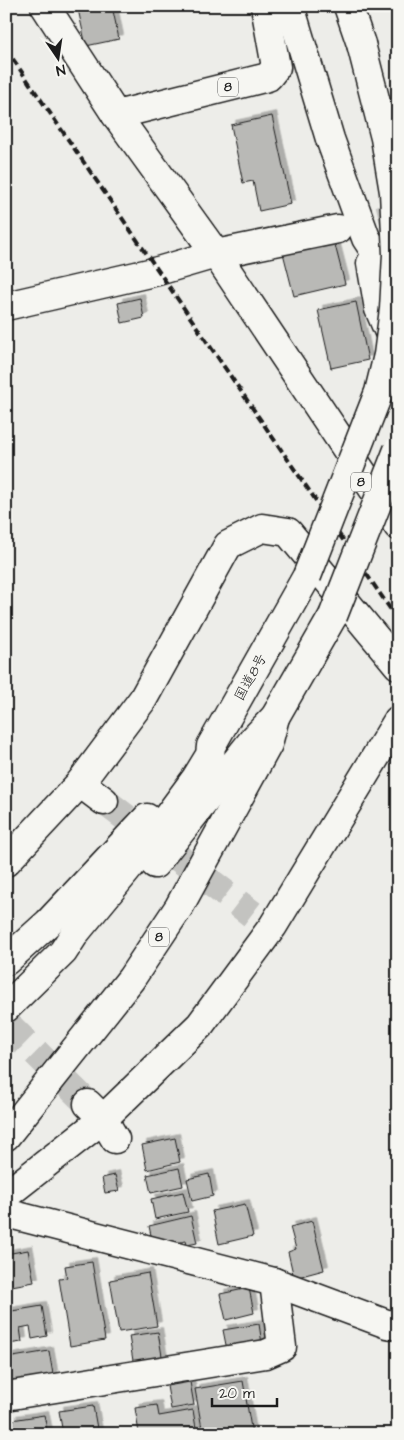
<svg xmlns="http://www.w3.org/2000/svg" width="404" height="1440" font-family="'Architects Daughter','Klee One',sans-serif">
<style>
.building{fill:#b9b9b6;stroke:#1c1c1c;filter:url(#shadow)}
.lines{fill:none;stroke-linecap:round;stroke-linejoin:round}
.minor-tunnel{stroke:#c3c3c0;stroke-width:28;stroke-dasharray:28 14;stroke-linecap:butt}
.minor-casing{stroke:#1c1c1c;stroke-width:31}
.highway-casing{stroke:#1c1c1c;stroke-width:31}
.minor{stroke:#f6f6f2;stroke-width:28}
.highway{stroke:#f6f6f2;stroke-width:28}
.rail{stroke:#1c1c1c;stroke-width:4;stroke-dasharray:8 4;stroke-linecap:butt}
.highway-bridge-casing{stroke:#1c1c1c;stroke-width:31;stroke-linecap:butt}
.highway-bridge{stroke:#f6f6f2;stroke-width:28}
.labels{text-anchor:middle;stroke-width:4;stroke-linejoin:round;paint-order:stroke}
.shield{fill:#f6f6f2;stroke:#5d5d5c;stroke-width:1}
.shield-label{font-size:12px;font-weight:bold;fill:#1c1c1c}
.street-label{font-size:14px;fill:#1c1c1c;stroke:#f6f6f2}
</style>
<defs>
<filter id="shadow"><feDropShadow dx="4.5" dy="-4.5" stdDeviation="0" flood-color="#0004"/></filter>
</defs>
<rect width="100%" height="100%" fill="#edede9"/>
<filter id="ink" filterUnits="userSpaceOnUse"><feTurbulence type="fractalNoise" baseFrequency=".02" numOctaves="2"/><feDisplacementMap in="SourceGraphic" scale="10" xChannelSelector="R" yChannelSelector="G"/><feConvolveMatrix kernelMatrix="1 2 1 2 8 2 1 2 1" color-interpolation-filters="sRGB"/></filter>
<g filter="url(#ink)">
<g class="building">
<path d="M90,6H112L119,39L86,46L78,9Z"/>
<path d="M272,116L291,204L259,211L253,181L243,183L231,125Z"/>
<path d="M334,241L345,284L294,296L283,253Z"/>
<path d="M140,298L144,318L122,323L118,303Z"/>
<path d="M356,302L368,360L331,368L318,310Z"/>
<path d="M175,1138L180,1162L147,1170L142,1145Z"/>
<path d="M179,1168L183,1186L151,1193L147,1175Z"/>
<path d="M209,1174L213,1196L192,1201L187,1179Z"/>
<path d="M115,1175L119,1191L105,1193L102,1178Z"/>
<path d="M183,1192L188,1212L155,1219L151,1199Z"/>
<path d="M245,1204L253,1236L219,1244L212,1211Z"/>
<path d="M191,1216L197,1243L187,1245L186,1241L161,1246L152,1240L149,1226Z"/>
<path d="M312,1221L324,1270L294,1278L288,1252L296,1249L290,1227Z"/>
<path d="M28,1250L34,1282L6,1287V1254Z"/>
<path d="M92,1262L105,1340L70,1346L59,1279L67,1278L65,1266Z"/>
<path d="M148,1273L157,1326L119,1332L110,1280Z"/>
<path d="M249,1288L254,1313L226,1320L220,1294Z"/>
<path d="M42,1306L47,1336L32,1339L30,1326L20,1328L22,1342L8,1344L6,1332V1312Z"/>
<path d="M259,1324L262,1344L227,1350L223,1330Z"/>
<path d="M158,1332L163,1362L134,1367L129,1336Z"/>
<path d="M49,1351L54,1380L8,1389L6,1376L10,1375L7,1358Z"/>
<path d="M243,1381L252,1434H203L195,1389Z"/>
<path d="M190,1382L194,1405L171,1409L167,1386Z"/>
<path d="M157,1405L159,1416L193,1410L197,1434H149V1432L139,1433L135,1408Z"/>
<path d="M93,1406L98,1434H63L59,1411Z"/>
<path d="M44,1415L48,1434H15L12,1420Z"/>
</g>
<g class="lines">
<g class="minor-tunnel">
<path d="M338,229L398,215"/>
<path d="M104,801L252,914"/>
<path d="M6,1023L88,1104"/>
</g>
<defs>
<g id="minor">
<path d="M45,6L116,115L216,254L398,526"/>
<path d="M6,306L158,271L216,254L338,229"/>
<path d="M80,783L104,801"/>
<path d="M6,862L80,783L143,699L228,545L262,528L288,532L398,665"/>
<path d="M88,1104L103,1119L115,1139"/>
<path d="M6,1195L103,1119L200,1025L273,926L398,720"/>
<path d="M6,1213L274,1282L387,1324L398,1326"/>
<path d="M6,1396L266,1354L282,1347L274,1282"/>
</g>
<g id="highway">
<path d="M290,6L330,139L366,238L381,261L398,297"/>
<path d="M348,6L361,44"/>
<path d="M116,115L268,77L276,67L265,6"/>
<path d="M371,263L379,309L394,344"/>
<path d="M155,864L253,740L275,717L333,616"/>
<path d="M6,961L48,923L147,818"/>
<path d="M6,1008L63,952L76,932L137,858L196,778L210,755L211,746L307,576"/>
<path d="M6,1136L131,979L179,907L268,744L275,717"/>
</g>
</defs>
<use href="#minor" class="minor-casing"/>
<use href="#highway" class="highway-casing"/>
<use href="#minor" class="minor"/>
<use href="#highway" class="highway"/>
<path class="rail" d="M6,49L398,620"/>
<defs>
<g id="highway-bridge">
<path d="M307,576L379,392L388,355L394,309L397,254L394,192L385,138L361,44"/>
<path d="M333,616L398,450"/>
</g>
</defs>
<use href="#highway-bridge" class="highway-bridge-casing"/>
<use href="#highway-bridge" class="highway-bridge"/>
</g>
</g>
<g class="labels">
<g class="shield">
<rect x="218" y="77.5" width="20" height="19" rx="4"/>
<rect x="351" y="472.5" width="20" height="19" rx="4"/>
<rect x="149" y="927.5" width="20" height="19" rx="4"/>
</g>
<g class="shield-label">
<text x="228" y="91">8</text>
<text x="361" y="486">8</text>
<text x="159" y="941">8</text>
</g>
<g class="street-label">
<text transform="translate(250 677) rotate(-61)" y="5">国道8号</text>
</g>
</g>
<rect width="404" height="1440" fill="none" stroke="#f6f6f2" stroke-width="25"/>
<rect x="12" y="12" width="379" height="1415" fill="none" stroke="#1c1c1c" stroke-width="2" filter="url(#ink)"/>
<g transform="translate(58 58) rotate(167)" stroke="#f6f6f2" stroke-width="4" paint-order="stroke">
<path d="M0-4L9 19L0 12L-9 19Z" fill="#1c1c1c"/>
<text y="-8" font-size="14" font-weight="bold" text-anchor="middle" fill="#1c1c1c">N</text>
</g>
<path d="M212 1398v8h65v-8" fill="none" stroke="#1c1c1c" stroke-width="2.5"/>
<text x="219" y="1398" font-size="15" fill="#1c1c1c" stroke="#f6f6f2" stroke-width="4" paint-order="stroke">20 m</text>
</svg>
